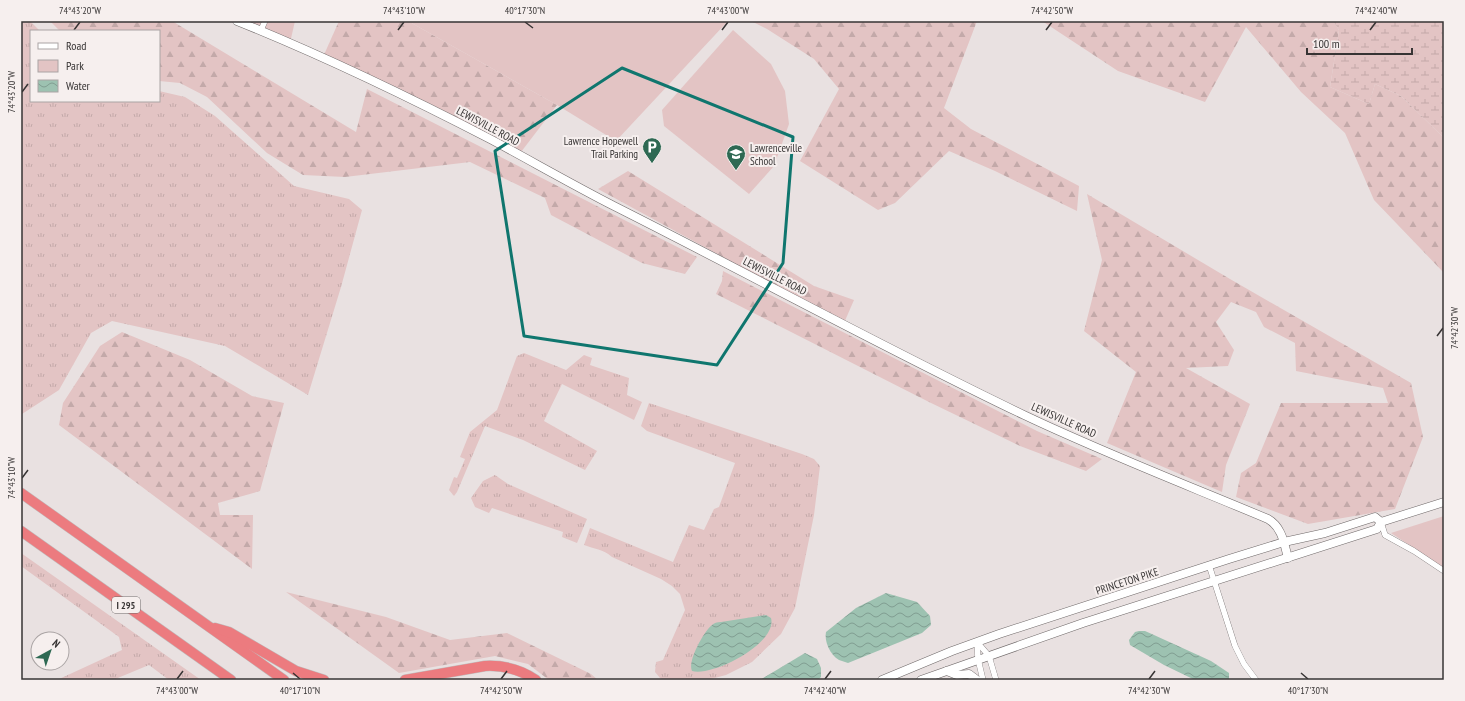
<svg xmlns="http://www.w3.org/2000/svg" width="1465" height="701" font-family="'PT Sans Narrow',sans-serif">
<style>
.grass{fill:url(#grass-tufts)}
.forest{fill:url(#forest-firs)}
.wetland{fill:url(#wetland-marsh)}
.park{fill:#e3c4c4}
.water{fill:url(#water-waves)}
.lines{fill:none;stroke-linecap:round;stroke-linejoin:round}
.street-casing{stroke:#6e6868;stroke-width:6}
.secondary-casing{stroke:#6e6868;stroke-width:9}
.highway-casing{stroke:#bfbebe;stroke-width:11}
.street{stroke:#fff;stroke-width:5.5}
.secondary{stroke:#fff;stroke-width:8}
.highway{stroke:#ec7b7f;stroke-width:10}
.marked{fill:none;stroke:#0f766e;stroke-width:3;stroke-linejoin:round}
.ticks{fill:none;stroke:#373434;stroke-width:1.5}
.labels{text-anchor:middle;stroke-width:4;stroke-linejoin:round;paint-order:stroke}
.shield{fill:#f6efee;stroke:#706c6c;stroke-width:1}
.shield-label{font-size:10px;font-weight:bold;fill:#373434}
.street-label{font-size:11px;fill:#373434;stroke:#f6efee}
.poi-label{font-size:11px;fill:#373434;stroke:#f6efee;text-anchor:end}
.neatline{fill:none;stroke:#373434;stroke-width:1.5}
.ticks-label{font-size:10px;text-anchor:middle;fill:#373434}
</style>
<defs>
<pattern id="grass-tufts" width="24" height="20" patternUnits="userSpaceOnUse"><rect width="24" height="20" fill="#e3c4c4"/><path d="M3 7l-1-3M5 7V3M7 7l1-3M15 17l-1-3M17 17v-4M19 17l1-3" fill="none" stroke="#c3a9a9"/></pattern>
<pattern id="forest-firs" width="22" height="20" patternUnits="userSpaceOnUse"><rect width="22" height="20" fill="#e3c4c4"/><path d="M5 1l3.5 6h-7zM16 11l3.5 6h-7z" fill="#c3a9a9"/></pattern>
<pattern id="wetland-marsh" width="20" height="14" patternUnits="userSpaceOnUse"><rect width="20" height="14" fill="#e3c4c4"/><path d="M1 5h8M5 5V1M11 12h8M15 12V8" fill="none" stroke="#c3a9a9"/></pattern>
<pattern id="water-waves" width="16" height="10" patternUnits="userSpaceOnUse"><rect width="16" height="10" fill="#9dc2b1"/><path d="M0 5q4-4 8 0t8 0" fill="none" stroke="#819e91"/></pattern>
</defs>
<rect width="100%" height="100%" fill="#e9e1e1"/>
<g class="grass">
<path d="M21,21H30L40,31H31V101H159V91L185,97L215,116L294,186L349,199L362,210L341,287L308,395L225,346L112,321L91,333L59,390L22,414H21Z"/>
<path d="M524,353L566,370L584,355L592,358L590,365L629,378L627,395L642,402L634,420L562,384L544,421L597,451L585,470L523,440L485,426L457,492L454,496L449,490L454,477L457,478L465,459L460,457L470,432L497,410L517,356Z"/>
<path d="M649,403L802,454L814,459L820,466L814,515L795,608L781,634L752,662L726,675L707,680H663L660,678L655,672L656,662L663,660L685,610L680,594L672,586L661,579L612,557C603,549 594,549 584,545L590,528L673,562L689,525L704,530L714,509L719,507L735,463L647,431L641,426Z"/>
<path d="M495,475L508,484L587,519L577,543L562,537L563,532L492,508L489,513L475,507L471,498L483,481Z"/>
<path d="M21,553L201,680H169L149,665L113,680H57L122,650L119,637L21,566Z"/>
</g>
<g class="forest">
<path d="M50,21H172L356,132L367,89L697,257L685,274L642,263L551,215L545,198L470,162L345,177L303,175L267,153L207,97L180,83L159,81V31H60Z"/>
<path d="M339,21H408L557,105L521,152L323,57Z"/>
<path d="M751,21H977L944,108L971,129L1079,186L1077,211L995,171L949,151L895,203L878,210L800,161L839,89L814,59L767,29Z"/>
<path d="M1042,21H1333L1339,30L1330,87L1369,104L1375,84L1401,96L1444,138V273L1374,200L1345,133L1301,92L1246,27L1205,102L1118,71Z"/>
<path d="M628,171L814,286L854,300L844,323L598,189Z"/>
<path d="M1087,194L1230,279L1411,383L1423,437L1395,509L1308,524L1236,497L1241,473L1256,463L1281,403H1388L1383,388L1296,371L1295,343L1264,327L1256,312L1231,302L1216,322L1234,350L1228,366L1186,368L1250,404L1226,465L1222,492L1107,443L1136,372L1084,331L1102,260Z"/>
<path d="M723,271L1037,431L1102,459L1086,471L1020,446L929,402L716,294L722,281Z"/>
<path d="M122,332L190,360L252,396L284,403L260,491L218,503L220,515H253L252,569L59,425L63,403L100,346Z"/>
<path d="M286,592L386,617L450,640L507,633L591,674L598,680H549L528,664L495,656L399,673Z"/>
</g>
<path class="wetland" d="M1333,21H1444V138L1401,96L1375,84L1369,104L1330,87L1339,30Z"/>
<g class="park">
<path d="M241,21H295L290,43Z"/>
<path d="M408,21H728L616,141L557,105Z"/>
<path d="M733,30L771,64L785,91L789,124L774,166L749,194L664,126L662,110Z"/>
<path d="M1444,516V568L1391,533Z"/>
</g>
<g class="water">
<path d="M886,593L917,602L930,616L931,625L922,633L848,663C845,662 842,661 839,660C830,655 824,641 826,632L856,608Z"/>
<path d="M766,615L771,618C778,643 713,677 692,671C687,662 704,631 712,625C714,623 717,622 721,622Z"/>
<path d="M1139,631H1145L1154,635L1211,661L1229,673V680H1195L1164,665L1130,645L1129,640L1135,632Z"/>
<path d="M805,653L817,659L821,668V677L818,680H760Z"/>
</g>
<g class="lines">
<defs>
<g id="street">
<path d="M261,30L265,21"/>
<path d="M1381,522L1385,535L1414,551L1444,571"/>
<path d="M1209,565L1235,646L1244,664L1256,680"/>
<path d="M977,642L989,656L996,680"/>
<path d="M977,642L978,659L983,680"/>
</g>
<g id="secondary">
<path d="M237,21C324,56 409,97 492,140C533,162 573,185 614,206C751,275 886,349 1024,415C1104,453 1187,485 1268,519C1282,527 1284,543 1288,558"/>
<path d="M947,671L957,675L969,674L977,680"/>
<path d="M882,680L952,651L999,634L1229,559L1284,542L1325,533L1375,517L1381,522"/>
<path d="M921,680L1083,623L1377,529L1381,522L1444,502"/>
</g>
<g id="highway">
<path d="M21,493L284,680"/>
<path d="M21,531L231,680"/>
<path d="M215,628L229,632L296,671L324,680"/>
<path d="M405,680L485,666C504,665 520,669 536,680"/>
</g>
</defs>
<use href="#street" class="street-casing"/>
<use href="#secondary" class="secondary-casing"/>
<use href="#highway" class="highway-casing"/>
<use href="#street" class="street"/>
<use href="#secondary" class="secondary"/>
<use href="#highway" class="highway"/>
</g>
<path class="marked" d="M622,68L793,137L783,263L717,365L524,336L495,151Z"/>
<path class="ticks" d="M525,22L533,28M74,30L80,22M398,30L404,22M722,30L728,22M1046,30L1052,22M1370,30L1376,22M22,92L28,84M1437,336L1443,328M22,478L28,470M293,673L300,679M1301,673L1308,679M177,679L183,671M501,679L507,671M825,679L831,671M1149,679L1155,671"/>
<defs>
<symbol id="parking-pin" viewBox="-11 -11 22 30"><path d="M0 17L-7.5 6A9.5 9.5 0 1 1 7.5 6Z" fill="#2e6953" stroke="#f6efee"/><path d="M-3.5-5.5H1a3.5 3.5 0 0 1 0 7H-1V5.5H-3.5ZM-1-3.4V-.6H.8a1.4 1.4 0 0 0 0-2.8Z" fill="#fff"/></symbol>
<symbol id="school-pin" viewBox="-11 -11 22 30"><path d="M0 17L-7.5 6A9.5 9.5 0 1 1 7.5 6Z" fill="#2e6953" stroke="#f6efee"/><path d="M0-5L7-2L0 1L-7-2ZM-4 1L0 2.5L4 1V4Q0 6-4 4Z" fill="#fff"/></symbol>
</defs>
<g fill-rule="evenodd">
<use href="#parking-pin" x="641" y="136" width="22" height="30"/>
<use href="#school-pin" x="725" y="143" width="22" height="30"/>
</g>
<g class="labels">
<rect class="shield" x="112" y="597" width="28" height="16" rx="3"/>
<g class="shield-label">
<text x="126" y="609">I 295</text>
</g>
<g class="street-label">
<text transform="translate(488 126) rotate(28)" y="4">LEWISVILLE ROAD</text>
<text transform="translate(775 276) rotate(27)" y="4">LEWISVILLE ROAD</text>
<text transform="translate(1064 420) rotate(24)" y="4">LEWISVILLE ROAD</text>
<text transform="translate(1127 581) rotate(-18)" y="4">PRINCETON PIKE</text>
</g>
<g class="poi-label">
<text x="638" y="145">Lawrence Hopewell<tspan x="638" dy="13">Trail Parking</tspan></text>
<text x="750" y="152" text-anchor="start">Lawrenceville<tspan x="750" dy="13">School</tspan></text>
</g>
</g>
<rect width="1465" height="701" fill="none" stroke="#f6efee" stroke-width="44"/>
<rect x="30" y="30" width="130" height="72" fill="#f6efee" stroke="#aaa4a4"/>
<rect x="38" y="43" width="20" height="6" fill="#ffffff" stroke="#aaa4a4"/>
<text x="66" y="50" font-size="12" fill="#373434">Road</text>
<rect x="38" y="60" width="20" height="12" fill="#e3c4c4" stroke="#aaa4a4"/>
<text x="66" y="70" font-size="12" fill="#373434">Park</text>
<rect x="38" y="80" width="20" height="12" fill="url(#water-waves)" stroke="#aaa4a4"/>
<text x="66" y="90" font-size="12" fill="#373434">Water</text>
<g transform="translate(50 651) rotate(40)"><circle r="19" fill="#f6efee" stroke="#aaa4a4"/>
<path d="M0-3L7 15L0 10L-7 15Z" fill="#2e6953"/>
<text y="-6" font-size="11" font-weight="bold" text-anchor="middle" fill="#373434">N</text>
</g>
<path d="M1307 48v6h105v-6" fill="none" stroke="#373434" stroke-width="2"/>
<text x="1313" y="48" font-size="12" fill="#373434" stroke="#f6efee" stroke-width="3" paint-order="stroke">100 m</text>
<rect x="22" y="22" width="1421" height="657" class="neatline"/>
<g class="ticks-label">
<text x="80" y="14">74°43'20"W</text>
<text x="404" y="14">74°43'10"W</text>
<text x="525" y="14">40°17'30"N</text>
<text x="728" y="14">74°43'00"W</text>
<text x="1052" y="14">74°42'50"W</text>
<text x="1376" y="14">74°42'40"W</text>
<text transform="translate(11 92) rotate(-90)" y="4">74°43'20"W</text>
<text transform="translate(1454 328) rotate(-90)" y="4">74°42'30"W</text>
<text transform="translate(11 478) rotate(-90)" y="4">74°43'10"W</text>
<text x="177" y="694">74°43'00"W</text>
<text x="300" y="694">40°17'10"N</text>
<text x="501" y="694">74°42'50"W</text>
<text x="825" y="694">74°42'40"W</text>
<text x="1149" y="694">74°42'30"W</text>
<text x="1308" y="694">40°17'30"N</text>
</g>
</svg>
